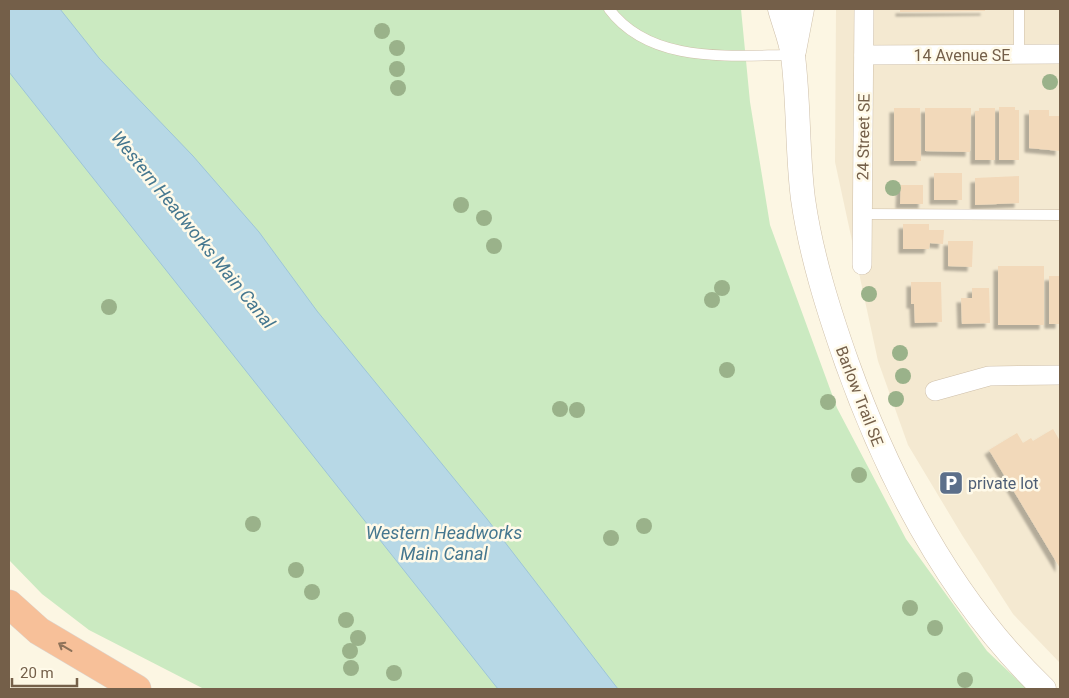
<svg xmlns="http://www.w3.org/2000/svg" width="1069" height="698" font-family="Roboto,sans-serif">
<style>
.residential{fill:#f4e9d1}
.green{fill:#cbeac1}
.water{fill:#b7d8e6;stroke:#9dc5d8}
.building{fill:#f2d9ba;filter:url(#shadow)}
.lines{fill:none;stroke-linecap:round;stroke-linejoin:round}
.service-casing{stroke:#cebfa9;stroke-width:11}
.minor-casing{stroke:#cebfa9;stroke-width:20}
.tertiary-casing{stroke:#cebfa9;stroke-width:25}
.motorway-casing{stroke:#dbd5d0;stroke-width:29}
.service{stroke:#fff;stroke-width:10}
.minor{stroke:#fff;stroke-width:19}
.tertiary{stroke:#fff;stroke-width:24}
.motorway{stroke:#f7c099;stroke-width:28}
.tree{fill:#9ab28a}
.oneway{stroke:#8e7259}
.labels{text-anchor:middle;stroke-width:5;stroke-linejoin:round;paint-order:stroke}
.street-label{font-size:16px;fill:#745f49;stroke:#fffae9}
.service-label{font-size:16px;fill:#4e5e75;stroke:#fffae9;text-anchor:start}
.water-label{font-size:18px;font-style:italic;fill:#45778f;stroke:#fffae9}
</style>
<defs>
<filter id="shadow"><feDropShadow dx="-4.5" dy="4.5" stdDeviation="1" flood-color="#0004"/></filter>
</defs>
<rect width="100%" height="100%" fill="#fcf6e3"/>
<path class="residential" d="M836,9H1060V663L1013,614L962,535L908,445L878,361L835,162Z"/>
<path class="green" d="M9,9H741L750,102L770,225L837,408L906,539L987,651L1027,689H204L89,630L42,594L9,560Z"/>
<path class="water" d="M9,9H60L99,58L193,156L259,232L317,311L487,519L618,689H498L9,72Z"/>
<g class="building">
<path d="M900,9H985V11L900,12Z"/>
<path d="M999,107H1015V110H1019V160H999Z"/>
<path d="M894,108H920L921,161H894Z"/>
<path d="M925,108H971L970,152L925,151Z"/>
<path d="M979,108H995V160H975V111H979Z"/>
<path d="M1029,110H1049V116H1060V151L1029,148Z"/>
<rect x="934" y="173" width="28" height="27"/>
<path d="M1019,176V203L975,205V178Z"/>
<path d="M901,185H923V204H900Z"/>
<path d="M903,224H929V230H944L943,244L930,243L929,249H903Z"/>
<path d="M948,241H973L972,267L948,266Z"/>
<rect x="998" y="266" width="46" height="59"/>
<rect x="1049" y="276" width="11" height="48"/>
<path d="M911,282H941L942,322L915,323L914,304H911Z"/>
<path d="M972,288H989L990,323L962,324L961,298H972Z"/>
<path d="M1053,429L1060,441V568L989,450L1017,433L1023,443L1031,438L1033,441Z"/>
</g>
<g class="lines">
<defs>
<g id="service">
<path d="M609,9C651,65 731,55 793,55"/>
<path d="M1019,55V9"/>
<path d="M862,214L1060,215"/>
</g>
<g id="minor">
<path d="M864,55L1060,54"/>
<path d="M862,265L864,9"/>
<path d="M935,391L989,376L1060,375"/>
</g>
<g id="tertiary">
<path d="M780,9C784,24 791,40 793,56C799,103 797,152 803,199C811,255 828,309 847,363C890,483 951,600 1044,689"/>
<path d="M794,51L802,9"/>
</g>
<path id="motorway" d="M9,604L39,631L137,689"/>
</defs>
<use href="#service" class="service-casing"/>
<use href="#minor" class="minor-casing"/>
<use href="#tertiary" class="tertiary-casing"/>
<use href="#motorway" class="motorway-casing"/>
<use href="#service" class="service"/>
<use href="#minor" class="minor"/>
<use href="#tertiary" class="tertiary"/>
<use href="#motorway" class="motorway"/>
</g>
<g class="tree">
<circle cx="382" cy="31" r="8"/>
<circle cx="397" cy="48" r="8"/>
<circle cx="397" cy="69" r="8"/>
<circle cx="1050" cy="82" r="8"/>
<circle cx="398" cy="88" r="8"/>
<circle cx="893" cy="188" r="8"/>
<circle cx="461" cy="205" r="8"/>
<circle cx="484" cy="218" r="8"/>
<circle cx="494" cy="246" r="8"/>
<circle cx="722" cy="288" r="8"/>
<circle cx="869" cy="294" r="8"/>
<circle cx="712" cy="300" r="8"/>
<circle cx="109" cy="307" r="8"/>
<circle cx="900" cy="353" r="8"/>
<circle cx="727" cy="370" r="8"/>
<circle cx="903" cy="376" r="8"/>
<circle cx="896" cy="399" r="8"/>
<circle cx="828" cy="402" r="8"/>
<circle cx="560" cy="409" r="8"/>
<circle cx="577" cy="410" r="8"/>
<circle cx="859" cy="475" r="8"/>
<circle cx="253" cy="524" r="8"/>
<circle cx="644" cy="526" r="8"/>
<circle cx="611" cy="538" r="8"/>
<circle cx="296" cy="570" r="8"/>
<circle cx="312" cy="592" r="8"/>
<circle cx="910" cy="608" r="8"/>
<circle cx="346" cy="620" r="8"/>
<circle cx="935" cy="628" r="8"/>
<circle cx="358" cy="638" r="8"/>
<circle cx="350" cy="651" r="8"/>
<circle cx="351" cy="668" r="8"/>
<circle cx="394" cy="673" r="8"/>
<circle cx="965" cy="680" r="8"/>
</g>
<defs><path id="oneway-shaft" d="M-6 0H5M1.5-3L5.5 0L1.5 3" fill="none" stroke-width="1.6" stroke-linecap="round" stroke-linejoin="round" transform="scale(1.25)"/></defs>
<use class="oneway" href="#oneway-shaft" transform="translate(65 647) rotate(-149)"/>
<defs>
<symbol id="parking-square" viewBox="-11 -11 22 22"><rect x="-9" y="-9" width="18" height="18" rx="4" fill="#5c6f8a" stroke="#fffae9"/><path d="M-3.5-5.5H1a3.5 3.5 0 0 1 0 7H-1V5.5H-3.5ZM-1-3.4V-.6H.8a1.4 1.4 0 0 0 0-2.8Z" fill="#fff"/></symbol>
</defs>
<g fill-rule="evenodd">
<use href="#parking-square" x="937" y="469" width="28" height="28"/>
</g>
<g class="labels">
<g class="street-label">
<text x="962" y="61">14 Avenue SE</text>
<text transform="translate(863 137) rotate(-89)" y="6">24 Street SE</text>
<text transform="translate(860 396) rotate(69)" y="6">Barlow Trail SE</text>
</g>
<g class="service-label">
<text x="968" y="489">private lot</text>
</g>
<g class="water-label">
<text transform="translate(193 230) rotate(51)" y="6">Western Headworks Main Canal</text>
<text x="444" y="539">Western Headworks<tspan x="444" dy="21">Main Canal</tspan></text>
</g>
</g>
<rect width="1069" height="698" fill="none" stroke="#745f49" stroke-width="20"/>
<path d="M12 678v8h65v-8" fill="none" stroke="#745f49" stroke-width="2.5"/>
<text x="20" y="678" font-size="15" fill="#745f49" stroke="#fffae9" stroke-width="4" paint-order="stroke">20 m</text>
</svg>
